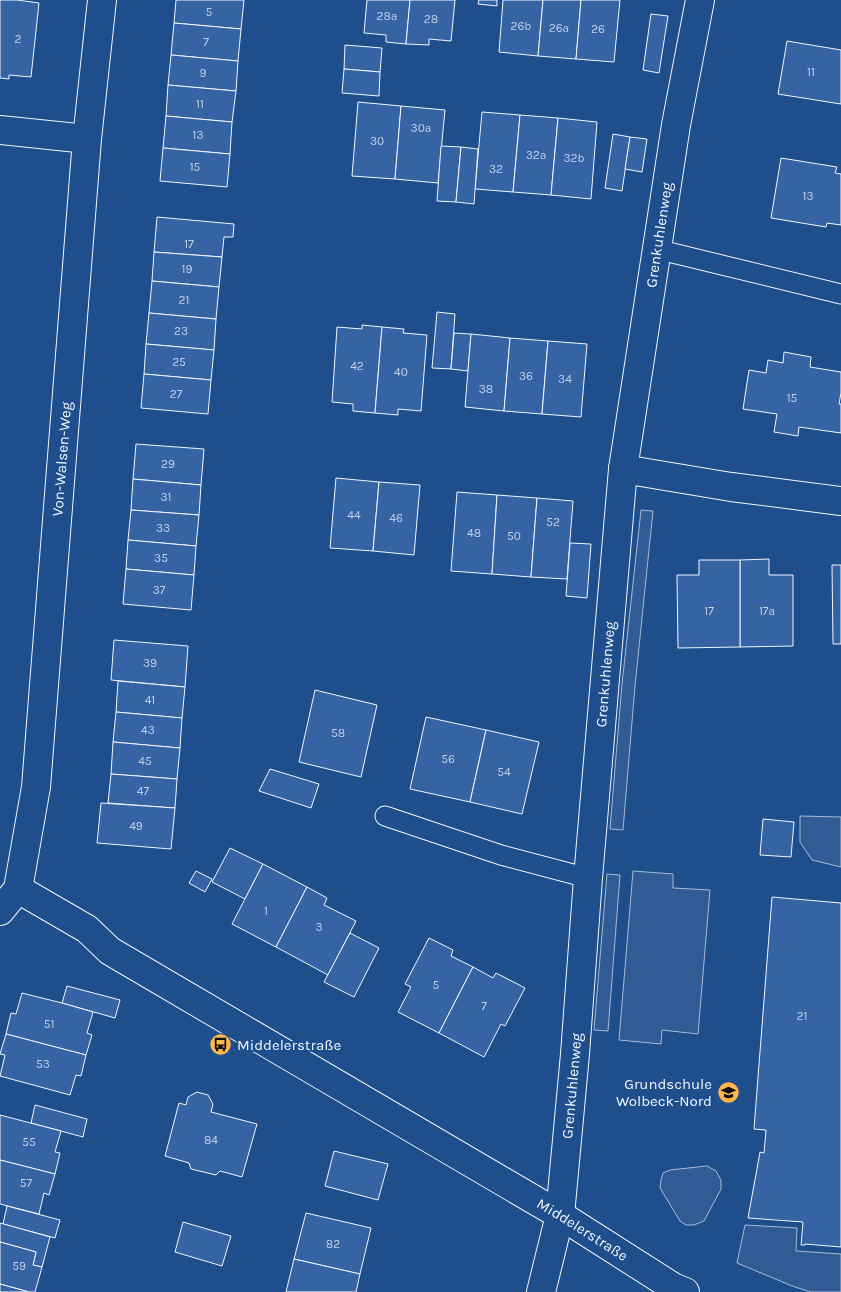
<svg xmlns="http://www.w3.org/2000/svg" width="841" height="1292" font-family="Karla,sans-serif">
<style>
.built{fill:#305b95;stroke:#a8bbd7}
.building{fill:#3563a3;stroke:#f2f6ff}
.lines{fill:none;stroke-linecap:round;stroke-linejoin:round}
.lane-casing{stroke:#f2f6ff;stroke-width:21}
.street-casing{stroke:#f2f6ff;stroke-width:30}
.lane{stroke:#1f4e8c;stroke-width:19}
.street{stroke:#1f4e8c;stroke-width:28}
.labels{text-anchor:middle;stroke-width:4;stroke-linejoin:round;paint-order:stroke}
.number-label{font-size:12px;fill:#c3d1e8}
.street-label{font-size:15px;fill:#f2f6ff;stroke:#1f4e8c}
.poi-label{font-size:15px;fill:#f2f6ff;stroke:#1f4e8c;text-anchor:start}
</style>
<rect width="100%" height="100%" fill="#1f4e8c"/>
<g class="built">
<path d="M641,510L653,511L635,686L623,830L610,829L622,684Z"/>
<path d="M800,816L841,817V867L812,860L800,842Z"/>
<path d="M633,871L673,874V888L710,890L698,1034L662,1030L661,1044L619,1040Z"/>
<path d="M607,874L620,875L608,1031L594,1030Z"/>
<path d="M707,1166L716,1171L721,1180V1189L704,1221L694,1225H686L680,1221L660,1188L661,1180L663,1173L670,1170Z"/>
<path d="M745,1225L797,1228L796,1251L841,1254V1292H811L792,1286L737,1263Z"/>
</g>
<g class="building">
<path d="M0,0H17L39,3L31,77L9,75V79L0,78Z"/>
<path d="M176,0H244L241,29L174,23Z"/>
<path d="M367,0H410L406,44L386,42V35L364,33Z"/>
<path d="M410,0H455L451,41L429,39V45L406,44Z"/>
<path d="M479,0H497V6L478,4Z"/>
<path d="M503,0H543L538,56L499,52Z"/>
<path d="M543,0H581L576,59L538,56Z"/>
<path d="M581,0H620L614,62L576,59Z"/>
<path d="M651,14L668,16L659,73L643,70Z"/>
<path d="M174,23L241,29L238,61L171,55Z"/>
<path d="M787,41L841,50V104L778,94Z"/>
<path d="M345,45L382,48L380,72L344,69Z"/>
<path d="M171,55L238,61L236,91L168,85Z"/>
<path d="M344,69L380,72L379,96L342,93Z"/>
<path d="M168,85L236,91L232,122L166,116Z"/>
<path d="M358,102L401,106L395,179L352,176Z"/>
<path d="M401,106L445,110L438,183L395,179Z"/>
<path d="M482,112L520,115L513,192L475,189Z"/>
<path d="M520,115L558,118L551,195L513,192Z"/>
<path d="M166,116L232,122L230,154L163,148Z"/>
<path d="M558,118L597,122L591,199L551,195Z"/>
<path d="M613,134L630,137L622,191L605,188Z"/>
<path d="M630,137L647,139L642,172L625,169Z"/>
<path d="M441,146L461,147L456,202L437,201Z"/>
<path d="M461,147L478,149L474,204L456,202Z"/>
<path d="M163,148L230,154L227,187L160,181Z"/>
<path d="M781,158L837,167L835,173L841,174V225L827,223L826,227L771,218Z"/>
<path d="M157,217L234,224L233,237H224L222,257L154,252Z"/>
<path d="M154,252L222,257L219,287L152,281Z"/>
<path d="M152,281L219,287L216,319L149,313Z"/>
<path d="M437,312L455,314L451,369L432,368Z"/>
<path d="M149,313L216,319L214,350L146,344Z"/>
<path d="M362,325L382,327L375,413L353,411V404L332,402L337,327L362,329Z"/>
<path d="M382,327L404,329L403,333L427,335L421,411L398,409V415L375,413Z"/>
<path d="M454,333L471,334L468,371L451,369Z"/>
<path d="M471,334L510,338L504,411L465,407Z"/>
<path d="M510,338L548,341L542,414L504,411Z"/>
<path d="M548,341L587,344L581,417L542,414Z"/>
<path d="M146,344L214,350L211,380L144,374Z"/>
<path d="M784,352L811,357L810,367L841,372V393L839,404H841V433L799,427L798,436L774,432L777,414L743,409L749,370L766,373L768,360L783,363Z"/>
<path d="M144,374L211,380L208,414L141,408Z"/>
<path d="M136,444L204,449L201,485L133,479Z"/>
<path d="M336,478L379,482L373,551L330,548Z"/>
<path d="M133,479L201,485L199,515L131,510Z"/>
<path d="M379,482L420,485L414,555L373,551Z"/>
<path d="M457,492L497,495L492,574L451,571Z"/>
<path d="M497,495L537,498L531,577L492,574Z"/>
<path d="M537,498L573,501L567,579L531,577Z"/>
<path d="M131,510L199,515L196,546L128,540Z"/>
<path d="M128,540L196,546L194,575L126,569Z"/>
<path d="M570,543L591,544L587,598L566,596Z"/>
<path d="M769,559V575H793V646L740,647V560Z"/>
<path d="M699,560H740V647L678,648L677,575H699Z"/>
<path d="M832,565H841V644H833Z"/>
<path d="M126,569L194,575L191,610L123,604Z"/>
<path d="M114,640L188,646L185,687L111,680Z"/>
<path d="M118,681L185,687L182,718L116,712Z"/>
<path d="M315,690L377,705L361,777L299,762Z"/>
<path d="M116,712L182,718L180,748L113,742Z"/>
<path d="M426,717L486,730L470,802L410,789Z"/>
<path d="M486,730L539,742L522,814L470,802Z"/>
<path d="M113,742L180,748L177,779L111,774Z"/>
<path d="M270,769L319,784L311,808L259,791Z"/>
<path d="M111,774L177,779L175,808L108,803Z"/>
<path d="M101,803L175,808L171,849L97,843Z"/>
<path d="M763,819L794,822L791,857L760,855Z"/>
<path d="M230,848L263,864L245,899L212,882Z"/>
<path d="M263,864L307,887L276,947L232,924Z"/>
<path d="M196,871L212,879L205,892L189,883Z"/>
<path d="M307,887L327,898L324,905L356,921L328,975L276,947Z"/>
<path d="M772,897L841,903V1247L805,1244V1245H801L803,1222L748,1218L760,1152L764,1153L766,1130L754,1129Z"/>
<path d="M350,933L379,948L354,997L324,982Z"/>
<path d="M429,938L453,950L451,956L473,967L439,1033L398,1012L411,987L405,984Z"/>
<path d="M473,967L493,978L496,973L525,988L505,1026L501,1024L484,1057L439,1033Z"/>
<path d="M67,986L120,1000L115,1018L62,1003Z"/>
<path d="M22,993L62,1003L93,1012L87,1033L92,1035L86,1055L6,1034L11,1013L16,1014Z"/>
<path d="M6,1034L86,1055L81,1076L76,1075L70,1095L0,1076L5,1055L0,1054Z"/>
<path d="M197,1092L208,1095L213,1104L211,1112L257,1124L242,1177L220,1171L216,1175L191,1169L189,1163L165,1156L179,1103L186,1105L188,1097Z"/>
<path d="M35,1105L87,1119L83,1137L31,1123Z"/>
<path d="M0,1115L61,1131L55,1152L60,1153L55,1174L0,1160Z"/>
<path d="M334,1151L388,1164L378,1200L325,1186Z"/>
<path d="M0,1160L55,1174L49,1195L44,1193L39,1214L0,1204Z"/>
<path d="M7,1206L60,1220L55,1238L3,1224Z"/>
<path d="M306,1213L371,1228L360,1274L294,1259Z"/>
<path d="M183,1222L231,1236L222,1266L175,1252Z"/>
<path d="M0,1223L50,1237L42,1267L33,1265L36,1252L0,1242Z"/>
<path d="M0,1242L36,1252L33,1265L42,1267L35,1292H29L0,1284Z"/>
<path d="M294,1259L360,1274L356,1292H286Z"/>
<path d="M0,1284L29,1292H0Z"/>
</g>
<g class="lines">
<defs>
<g id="lane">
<path d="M656,249L841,294"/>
<path d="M385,816L501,855L588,878"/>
</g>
<g id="street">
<path d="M0,130L87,139"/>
<path d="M623,469L731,487L841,501"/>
<path id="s1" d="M18,889L87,929L110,951L560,1215L673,1287L685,1292"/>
<path id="s2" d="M0,911L18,889L36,787L87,139L102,0"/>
<path id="s3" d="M541,1292L560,1215L575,1054L588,878L623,469L676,125L700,0"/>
</g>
</defs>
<use href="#lane" class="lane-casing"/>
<use href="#street" class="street-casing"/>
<use href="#lane" class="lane"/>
<use href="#street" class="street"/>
</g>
<defs>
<symbol id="bus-disc" viewBox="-11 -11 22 22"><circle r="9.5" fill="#ffb74d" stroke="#1f4e8c"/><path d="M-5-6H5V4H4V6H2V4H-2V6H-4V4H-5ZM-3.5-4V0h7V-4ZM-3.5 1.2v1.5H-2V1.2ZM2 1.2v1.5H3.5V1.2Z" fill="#111"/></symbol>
<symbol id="school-disc" viewBox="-11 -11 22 22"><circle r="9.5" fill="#ffb74d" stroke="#1f4e8c"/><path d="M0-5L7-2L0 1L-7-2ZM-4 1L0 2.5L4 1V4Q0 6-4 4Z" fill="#111"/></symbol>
</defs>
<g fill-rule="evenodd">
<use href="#bus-disc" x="208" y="1032" width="25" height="25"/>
<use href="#school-disc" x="716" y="1080" width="25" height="25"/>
</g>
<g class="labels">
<g class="number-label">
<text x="209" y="16">5</text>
<text x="387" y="20">28a</text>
<text x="431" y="23">28</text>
<text x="521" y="30">26b</text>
<text x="559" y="32">26a</text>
<text x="598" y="33">26</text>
<text x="18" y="43">2</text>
<text x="206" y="46">7</text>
<text x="811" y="76">11</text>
<text x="203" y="77">9</text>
<text x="200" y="108">11</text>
<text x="421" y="132">30a</text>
<text x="198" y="139">13</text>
<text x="377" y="145">30</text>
<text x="536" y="159">32a</text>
<text x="574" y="162">32b</text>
<text x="195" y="171">15</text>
<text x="496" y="173">32</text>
<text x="808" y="200">13</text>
<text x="189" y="248">17</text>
<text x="187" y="273">19</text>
<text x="184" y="304">21</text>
<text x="181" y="335">23</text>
<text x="179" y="366">25</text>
<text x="357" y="370">42</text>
<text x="401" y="376">40</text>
<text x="526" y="380">36</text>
<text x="565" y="383">34</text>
<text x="486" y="393">38</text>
<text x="176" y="398">27</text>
<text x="792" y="402">15</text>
<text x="168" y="468">29</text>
<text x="166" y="501">31</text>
<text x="354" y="519">44</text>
<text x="396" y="522">46</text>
<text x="553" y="526">52</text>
<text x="163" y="532">33</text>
<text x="474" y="537">48</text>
<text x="514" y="540">50</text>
<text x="161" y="562">35</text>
<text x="159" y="594">37</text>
<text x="709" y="615">17</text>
<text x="767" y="615">17a</text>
<text x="150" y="667">39</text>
<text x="150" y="704">41</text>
<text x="148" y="734">43</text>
<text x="338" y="737">58</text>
<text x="448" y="763">56</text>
<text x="145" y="765">45</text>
<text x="504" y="776">54</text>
<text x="143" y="795">47</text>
<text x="136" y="830">49</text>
<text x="266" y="915">1</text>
<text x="319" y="931">3</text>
<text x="436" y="989">5</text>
<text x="484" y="1010">7</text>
<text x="802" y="1020">21</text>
<text x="49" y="1028">51</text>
<text x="43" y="1068">53</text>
<text x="211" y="1144">84</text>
<text x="29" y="1146">55</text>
<text x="26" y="1187">57</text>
<text x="333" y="1248">82</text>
<text x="19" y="1270">59</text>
</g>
<g class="street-label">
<text dy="5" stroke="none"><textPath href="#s3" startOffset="1065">Grenkuhlenweg</textPath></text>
<text dy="5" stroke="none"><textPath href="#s2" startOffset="461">Von-Walsen-Weg</textPath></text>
<text dy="5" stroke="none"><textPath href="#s3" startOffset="622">Grenkuhlenweg</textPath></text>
<text dy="5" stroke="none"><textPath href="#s3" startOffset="209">Grenkuhlenweg</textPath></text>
<text dy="5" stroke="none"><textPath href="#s1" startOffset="660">Middelerstraße</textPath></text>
</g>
<g class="poi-label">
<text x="237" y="1050">Middelerstraße</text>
<text x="712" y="1089" text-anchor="end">Grundschule<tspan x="712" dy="17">Wolbeck-Nord</tspan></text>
</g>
</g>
</svg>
